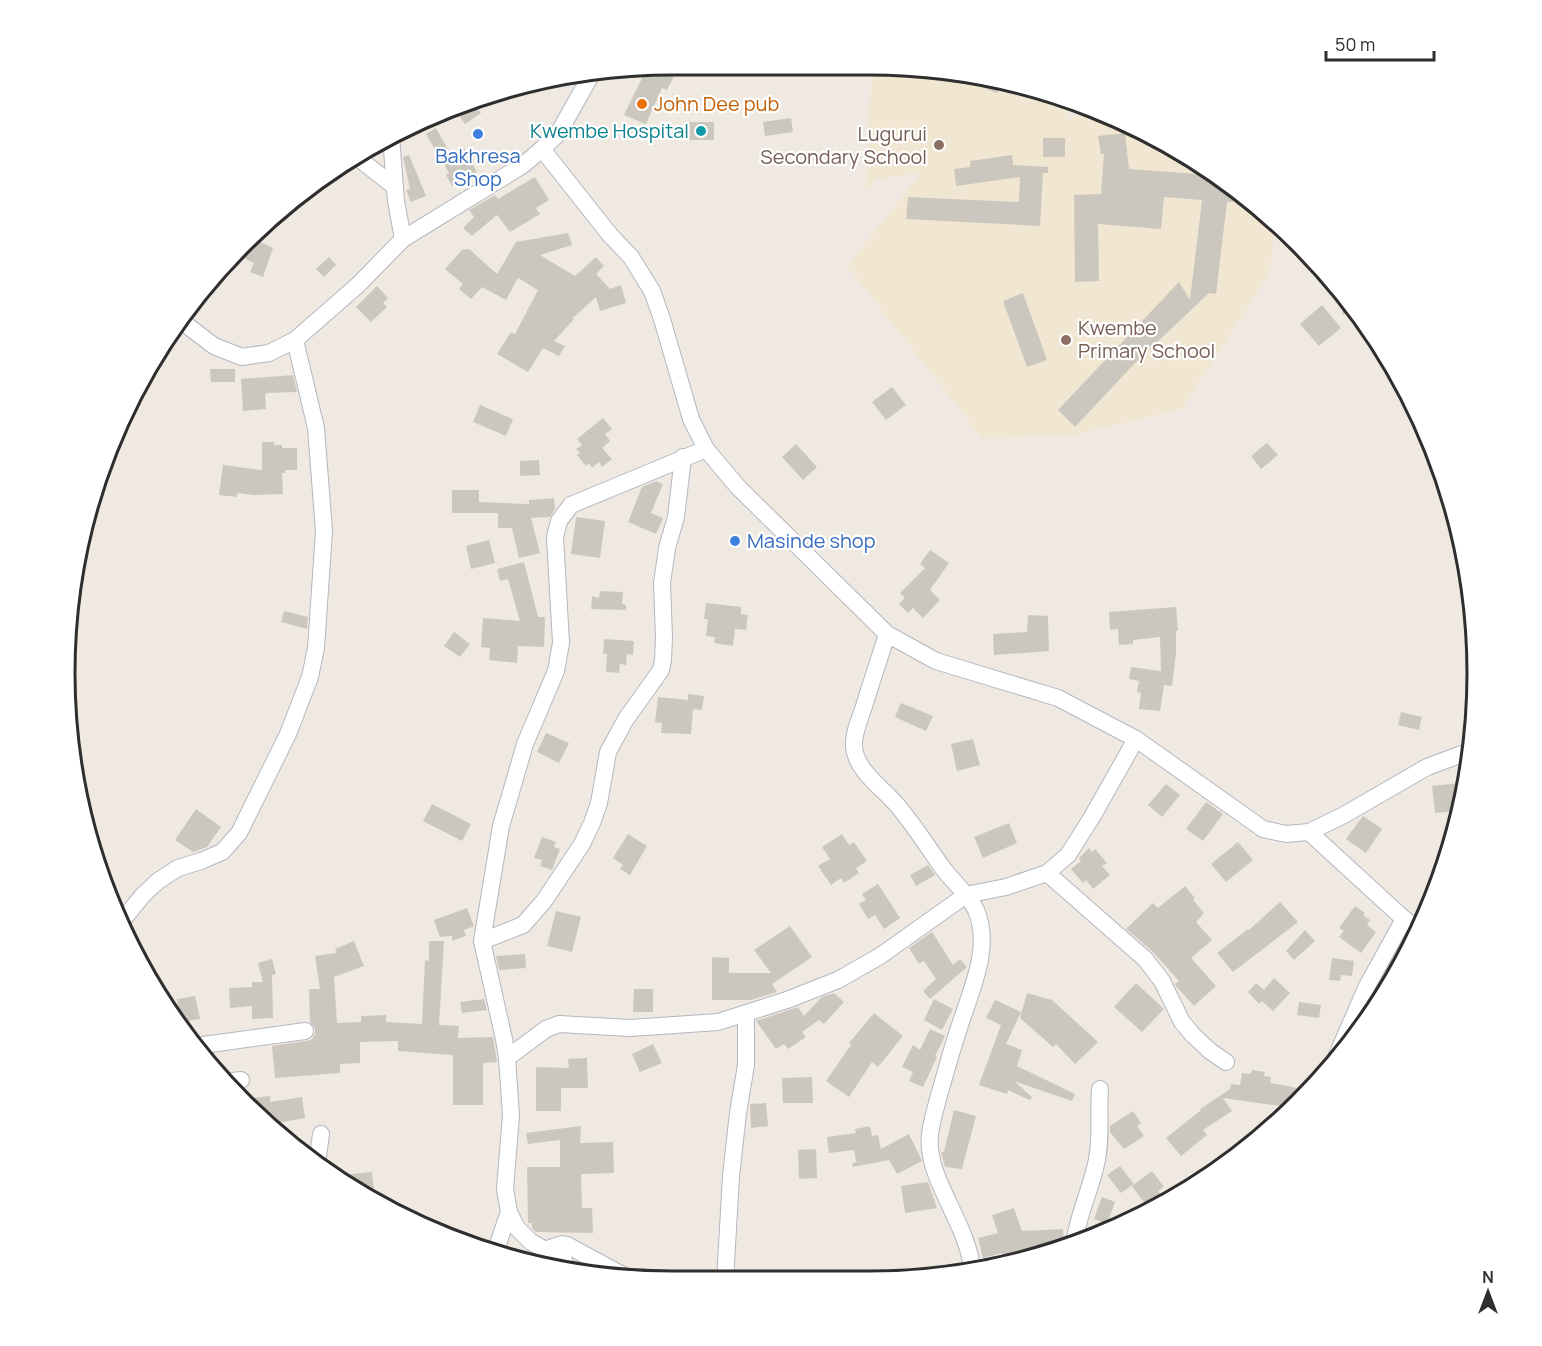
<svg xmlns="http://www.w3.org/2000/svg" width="1542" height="1346" font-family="Manrope,sans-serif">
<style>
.education{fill:#f0e6d1}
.building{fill:#cbc7bf}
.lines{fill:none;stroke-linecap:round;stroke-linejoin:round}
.street-casing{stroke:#b4b7c1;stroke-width:18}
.street{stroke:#fff;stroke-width:16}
.food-dot{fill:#e8710a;stroke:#fff;stroke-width:2}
.culture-dot{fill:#0f9aa8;stroke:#fff;stroke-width:2}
.shop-dot{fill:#3f7fe0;stroke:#fff;stroke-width:2}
.education-dot{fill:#8d6e63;stroke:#fff;stroke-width:2}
.labels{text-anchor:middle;stroke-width:4.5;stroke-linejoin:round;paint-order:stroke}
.food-label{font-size:20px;fill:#c56008;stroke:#fff;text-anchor:start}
.culture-label{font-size:20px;fill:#0d838f;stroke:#fff;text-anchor:end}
.education-label{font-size:20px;fill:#785e54;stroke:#fff;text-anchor:end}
.shop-label{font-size:20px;fill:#366cbe;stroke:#fff}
.rim{fill:none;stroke:#2e2e2e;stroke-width:3}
</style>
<rect width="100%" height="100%" fill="#efe9e1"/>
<path class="education" d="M872,68L949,70L1065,97L1073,100L1065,119L1099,112L1173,146L1275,221L1270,272L1182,409L1078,434L983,439L847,266L921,173L877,179L866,190Z"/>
<g class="building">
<path d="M654,67L674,76L667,90L662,88L646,124L624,115L647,68Z"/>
<path d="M968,74L1001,82L997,93L966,81Z"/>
<path d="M472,102L481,113L465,124L457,112Z"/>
<path d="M791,118L793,132L765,136L763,122Z"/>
<rect x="688" y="122" width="26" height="18"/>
<path d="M436,128L451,155L464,148L477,172L452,186L446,175L449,173L426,134Z"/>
<path d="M1125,133L1129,169L1213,175L1234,190L1233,202H1227L1216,294L1209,293L1134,364L1075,427L1058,410L1179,282L1190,300L1202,200L1164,197L1161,229L1098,224L1099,281L1075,282L1074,195L1101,194L1104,154H1101L1098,136Z"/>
<rect x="1043" y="138" width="22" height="19"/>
<path d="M409,155L426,196L411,202L406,190L410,189L403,157Z"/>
<path d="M1012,155L1013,165L1048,167V173H1043L1040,226L906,219L908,197L1019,202L1020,177L956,186L954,169L970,167V161Z"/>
<path d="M535,177L549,200L536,208L540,214L510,232L497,215L472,236L463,228L474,217L469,210L495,195L498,199Z"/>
<path d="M568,233L572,245L540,255L575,276L596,257L604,266L596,274L610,289L621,285L626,303L600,311L596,297L573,318L574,319L554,341L565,346L559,356L543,348L528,372L497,354L511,332L515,334L538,290L518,278L506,300L482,287L471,299L459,289L463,284L445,269L462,250L469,249L497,274L516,242Z"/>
<path d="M251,238L273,248L263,277L250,272L254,263L237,255L240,249Z"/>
<path d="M329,257L336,265L324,277L316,269Z"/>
<path d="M377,286L388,298L383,303L387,307L371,322L356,307Z"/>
<path d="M1023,293L1047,360L1027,367L1003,301Z"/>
<path d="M1345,295L1352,302L1361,318L1342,314Z"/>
<path d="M1322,305L1341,328L1319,346L1300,324Z"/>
<path d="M210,369H235V382H211Z"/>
<path d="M293,375L297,392L267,393L265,395L266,409L243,411L241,379Z"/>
<path d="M892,387L906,405L886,420L872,402Z"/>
<path d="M480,405L513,419L506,436L473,422Z"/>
<path d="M603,418L612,429L605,434L610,441L602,448L612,459L602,467L599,462L592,468L589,463L586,466L577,455L580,453L576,449L582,445L577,439Z"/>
<path d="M262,442H274V445H282V448H297V470H285V473H282L283,494L254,495L237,493V497L219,495L223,465L262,470Z"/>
<path d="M1267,443L1278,455L1261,469L1251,456Z"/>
<path d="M796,444L817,467L803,480L782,457Z"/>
<path d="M539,460L540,475L520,476V461Z"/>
<path d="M656,481L663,484L651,513L663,518L656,534L628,522L642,487Z"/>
<path d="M452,490H479V502L529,504V500L554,498L555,509L550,517L531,518L540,553L519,558L512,528H498V513H452Z"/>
<path d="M576,517L605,521L600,558L571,554Z"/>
<path d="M489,540L495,563L471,569L466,546Z"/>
<path d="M930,550L949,563L930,590L940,600L923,618L913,608L908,613L899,604L905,598L900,593L925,568L920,564Z"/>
<path d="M524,562L538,617H545L544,647L518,646L517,663L489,660L490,648L481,647L483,618L520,621L508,579L500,581L497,569Z"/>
<path d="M601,591L623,592L622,604L626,605V610L591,609L592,596L598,598Z"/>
<path d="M706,603L741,607V614L748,615L746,630L735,629L733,646L714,643L715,637L706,636L708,619H704Z"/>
<path d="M1176,607L1178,631H1176V653L1172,686L1164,685L1160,711L1139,709L1141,693L1137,692L1139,681L1129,679L1131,667L1161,671L1160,637L1133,640V644L1119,645L1118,629L1110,630L1109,612Z"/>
<path d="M284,611L308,617L307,629L281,622Z"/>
<path d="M1028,615L1048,616L1049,651L994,655L993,634L1027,632Z"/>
<path d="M454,632L470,644L460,657L444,646Z"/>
<path d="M604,639L634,641L633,655L627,654L626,665L620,664L619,673L606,672L607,654H603Z"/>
<path d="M688,694L704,696L702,710L693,709L691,734L661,733L662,723L655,722L658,697L688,700Z"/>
<path d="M901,703L933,716L926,731L895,717Z"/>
<path d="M1401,712L1422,717L1419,730L1398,725Z"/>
<path d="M546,733L569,743L559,763L537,752Z"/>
<path d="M973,739L980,765L957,771L951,744Z"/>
<path d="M1460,783L1462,800L1460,811L1435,813L1432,786Z"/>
<path d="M1166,784L1180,795L1162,817L1148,805Z"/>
<path d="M1206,802L1223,814L1203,841L1186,829Z"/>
<path d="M432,804L471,824L462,841L423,821Z"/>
<path d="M196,809L221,827L207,847L193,852L175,840Z"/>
<path d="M1363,816L1382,829L1366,853L1346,839Z"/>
<path d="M1009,823L1017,843L983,858L974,837Z"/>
<path d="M628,834L647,846L630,875L620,869L623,865L613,858Z"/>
<path d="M842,834L849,845L854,842L867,861L856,868L859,873L844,883L841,878L831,885L818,866L830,859L822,847Z"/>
<path d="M542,837L556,842L554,847L560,849L552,870L540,866L542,860L534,858Z"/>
<path d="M1238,842L1253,860L1226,882L1211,864Z"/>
<path d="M1089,848L1092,852L1095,849L1107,863L1102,866L1110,875L1093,889L1086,880L1083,883L1071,869L1081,861L1079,858Z"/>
<path d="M928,865L935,875L916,886L910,875Z"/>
<path d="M878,884L900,918L884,929L875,915L868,919L859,904L866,900L862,894Z"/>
<path d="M1185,886L1195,898L1193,900L1204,913L1196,922L1212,940L1191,958L1216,986L1194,1006L1176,986L1175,984L1179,981L1152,951L1126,929L1153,903L1158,908Z"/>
<path d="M1280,902L1298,922L1233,972L1217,953L1248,929L1249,930Z"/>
<path d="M1355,906L1365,913L1363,915L1370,920L1367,925L1376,932L1361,953L1339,937L1344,931L1339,928Z"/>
<path d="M467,908L474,926L464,930L466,936L452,941V936L440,937L434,920Z"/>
<path d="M556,911L581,917L572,952L547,946Z"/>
<path d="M790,926L812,957L772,984L777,992L751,1000H712V957L729,958V973H771L754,950Z"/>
<path d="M1305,930L1315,941L1294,960L1286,951Z"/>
<path d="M932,932L953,965L960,959L967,967L930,999L923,991L936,979L924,961L919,964L909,948Z"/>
<path d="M354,941L364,966L334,977L337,1023L361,1022V1016L386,1015V1022L422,1024L425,960L429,961V941H444L439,1025L459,1026L458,1038L493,1037L497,1062L483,1063V1105H453V1055L398,1051V1041L360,1042V1063L340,1064V1073L275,1078L272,1046L306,1041L311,1040L315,1034V1029L310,1022L309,989H320L315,956L337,953L335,949Z"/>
<path d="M525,954L526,968L499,970L496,956Z"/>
<path d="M1332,958L1354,961L1352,976L1341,975L1340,981L1329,980Z"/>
<path d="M272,959L276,974L272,975L273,1018L252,1019V1006L230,1008L229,988L252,987V982H263L258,963Z"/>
<path d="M1274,978L1290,993L1273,1011L1262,1001L1259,1004L1248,992L1256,983L1264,990Z"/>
<path d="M1136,983L1164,1009L1142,1032L1114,1007Z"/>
<path d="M634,989H653V1012H633Z"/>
<path d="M834,993L844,1002L824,1024L819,1020L802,1032L806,1037L788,1049L784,1044L776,1049L756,1021L798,1007L804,1016L822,997Z"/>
<path d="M1027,993L1052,1000L1098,1042L1075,1064L1056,1044L1053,1047L1020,1018Z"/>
<path d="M195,996L200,1019L181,1022L177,999Z"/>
<path d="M484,999L487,1010L462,1013L460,1002Z"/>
<path d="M934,999L953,1009L942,1030L924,1020Z"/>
<path d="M995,1000L1021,1012L1006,1044L1022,1050L1017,1066L1075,1094L1072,1101L1014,1081L1032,1097L1030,1100L1008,1090L1007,1094L979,1085L1001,1025L986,1018Z"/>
<path d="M1299,1002L1321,1005L1319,1018L1297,1015Z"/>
<path d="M874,1013L903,1036L878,1067L872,1062L849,1097L826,1081L851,1045L849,1043Z"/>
<path d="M930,1029L945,1036L935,1056L937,1057L923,1087L909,1081L913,1072L902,1067L913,1045L920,1050Z"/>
<path d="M653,1044L662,1063L640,1072L632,1054Z"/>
<path d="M587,1058L588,1088H561V1111H536V1067L569,1068L568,1059Z"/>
<path d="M1252,1070L1265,1072L1264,1076L1271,1077L1270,1083L1293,1087L1306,1093L1273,1128L1271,1127L1280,1106L1223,1098L1232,1111L1203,1130L1207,1135L1181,1156L1166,1138L1201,1110L1200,1109L1230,1089L1231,1084L1240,1085L1242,1073L1251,1074Z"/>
<path d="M812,1077L813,1103H783L782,1078Z"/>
<path d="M270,1096V1102L302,1097L305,1118L272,1124L244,1099Z"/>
<path d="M766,1103L768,1126L751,1128L750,1104Z"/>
<path d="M954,1110L976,1116L962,1169L945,1167L941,1152H944Z"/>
<path d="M1133,1111L1141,1123L1137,1126L1144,1136L1124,1149L1110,1132V1126Z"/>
<path d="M581,1126L580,1143L613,1142L614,1173L581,1174L582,1208H592L593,1233L536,1232L532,1228V1223H528L527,1167H560V1140L528,1144L526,1133Z"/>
<path d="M870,1126L872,1136L878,1135L881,1149L909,1134L922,1161L897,1174L889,1160L853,1167L852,1164L858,1161H856L854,1150L829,1153L827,1137L856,1133L855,1129Z"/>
<path d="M816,1149L817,1178L799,1179L798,1150Z"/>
<path d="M1120,1166L1134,1184L1121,1193L1107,1175Z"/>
<path d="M1152,1171L1164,1187L1158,1191L1163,1197L1148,1208L1132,1186Z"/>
<path d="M372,1172L374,1190H369L370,1198L332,1176Z"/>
<path d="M928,1182L937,1208L905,1213L901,1186Z"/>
<path d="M1102,1197L1115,1202L1107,1224L1094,1219Z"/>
<path d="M1014,1208L1022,1231L1063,1229L1064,1246H1058L1059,1250L1004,1261L1002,1253L983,1258L978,1238L998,1233L992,1215Z"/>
</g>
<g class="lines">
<defs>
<g id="street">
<path d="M391,136L396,201L403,239"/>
<path d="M542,149L610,235L631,257L652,291L662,319L691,419L706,449L737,486L887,634L936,661L1058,698L1136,739L1263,829L1286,834L1309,832L1344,815L1427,767L1470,751"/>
<path d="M358,158L395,187"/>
<path d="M180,320L214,346L242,357L269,353L295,340L358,285L403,239L523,165L542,149L558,134L591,75"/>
<path d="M887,634C880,657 872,680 865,703C861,717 853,732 854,747C856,771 883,788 897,805C914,825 927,846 942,867C953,882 968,894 976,910C992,947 971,990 960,1025C952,1048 946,1072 939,1095C936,1108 931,1122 930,1135C925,1177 967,1222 972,1268"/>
<path d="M1309,832L1404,919L1419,930"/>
<path d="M1047,873L1145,959L1162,981L1182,1022L1193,1035L1210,1051L1226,1062"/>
<path d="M121,922L143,895L158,881L178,868L201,861L222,852L239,833L288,734L310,677L316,648L324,531L316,428L295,340"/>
<path d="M482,941L523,925L544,901L582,844L592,823L599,803L608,752L626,719L661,670L663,660L664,637L662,583L667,548L676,517L683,457"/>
<path d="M196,1046L305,1031"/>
<path d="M507,1058L546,1029L559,1024L630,1028L718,1022L787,1000L838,980L880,956L966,895L1006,887L1047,873L1068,855L1092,817L1136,739"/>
<path d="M1333,1064L1367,986L1404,919"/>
<path d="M225,1082L241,1080"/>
<path d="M317,1164L321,1134"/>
<path d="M1074,1245C1077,1217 1090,1192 1096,1164C1102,1140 1098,1114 1100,1089"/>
<path d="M544,1250L562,1244L567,1245L626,1277"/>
<path d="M497,1253L499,1241L509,1212"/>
<path d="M567,1271L564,1260L531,1242L517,1228L509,1212L505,1189L511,1115L507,1058L504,1039L482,941L501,826L509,799L525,744L556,671L561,643L555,537L559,521L571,505L706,449"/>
<path d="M725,1281L731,1176L738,1113L746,1065V1014"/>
</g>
</defs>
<use href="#street" class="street-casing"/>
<use href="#street" class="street"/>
</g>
<circle class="food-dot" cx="642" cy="104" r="6"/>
<circle class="culture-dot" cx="701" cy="131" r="6"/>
<g class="shop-dot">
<circle cx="478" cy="134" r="6"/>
<circle cx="735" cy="541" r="6"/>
</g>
<g class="education-dot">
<circle cx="939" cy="145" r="6"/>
<circle cx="1066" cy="340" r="6"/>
</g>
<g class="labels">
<g class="food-label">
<text x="654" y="111">John Dee pub</text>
</g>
<g class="culture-label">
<text x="689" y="138">Kwembe Hospital</text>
</g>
<g class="education-label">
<text x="927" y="141">Lugurui<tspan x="927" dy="23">Secondary School</tspan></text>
<text x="1078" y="335" text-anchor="start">Kwembe<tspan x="1078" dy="23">Primary School</tspan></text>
</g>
<g class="shop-label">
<text x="478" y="163">Bakhresa<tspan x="478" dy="23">Shop</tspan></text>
<text x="747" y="548" text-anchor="start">Masinde shop</text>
</g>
</g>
<path d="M0 0H1542V1346H0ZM673 75H869A598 598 0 0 1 1467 673V673A598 598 0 0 1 869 1271H673A598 598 0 0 1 75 673V673A598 598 0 0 1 673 75Z" fill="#fff" fill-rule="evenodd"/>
<path class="rim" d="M673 75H869A598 598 0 0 1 1467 673V673A598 598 0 0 1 869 1271H673A598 598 0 0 1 75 673V673A598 598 0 0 1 673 75Z"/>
<g transform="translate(1488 1292)" stroke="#ffffff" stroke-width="4.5" paint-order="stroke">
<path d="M0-4.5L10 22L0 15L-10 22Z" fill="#2e2e2e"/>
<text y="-9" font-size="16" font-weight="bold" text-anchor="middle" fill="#2e2e2e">N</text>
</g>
<path d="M1326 51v9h108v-9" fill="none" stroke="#2e2e2e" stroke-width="3"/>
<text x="1335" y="51" font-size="18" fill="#2e2e2e" stroke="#ffffff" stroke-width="4.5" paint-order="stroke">50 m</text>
</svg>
